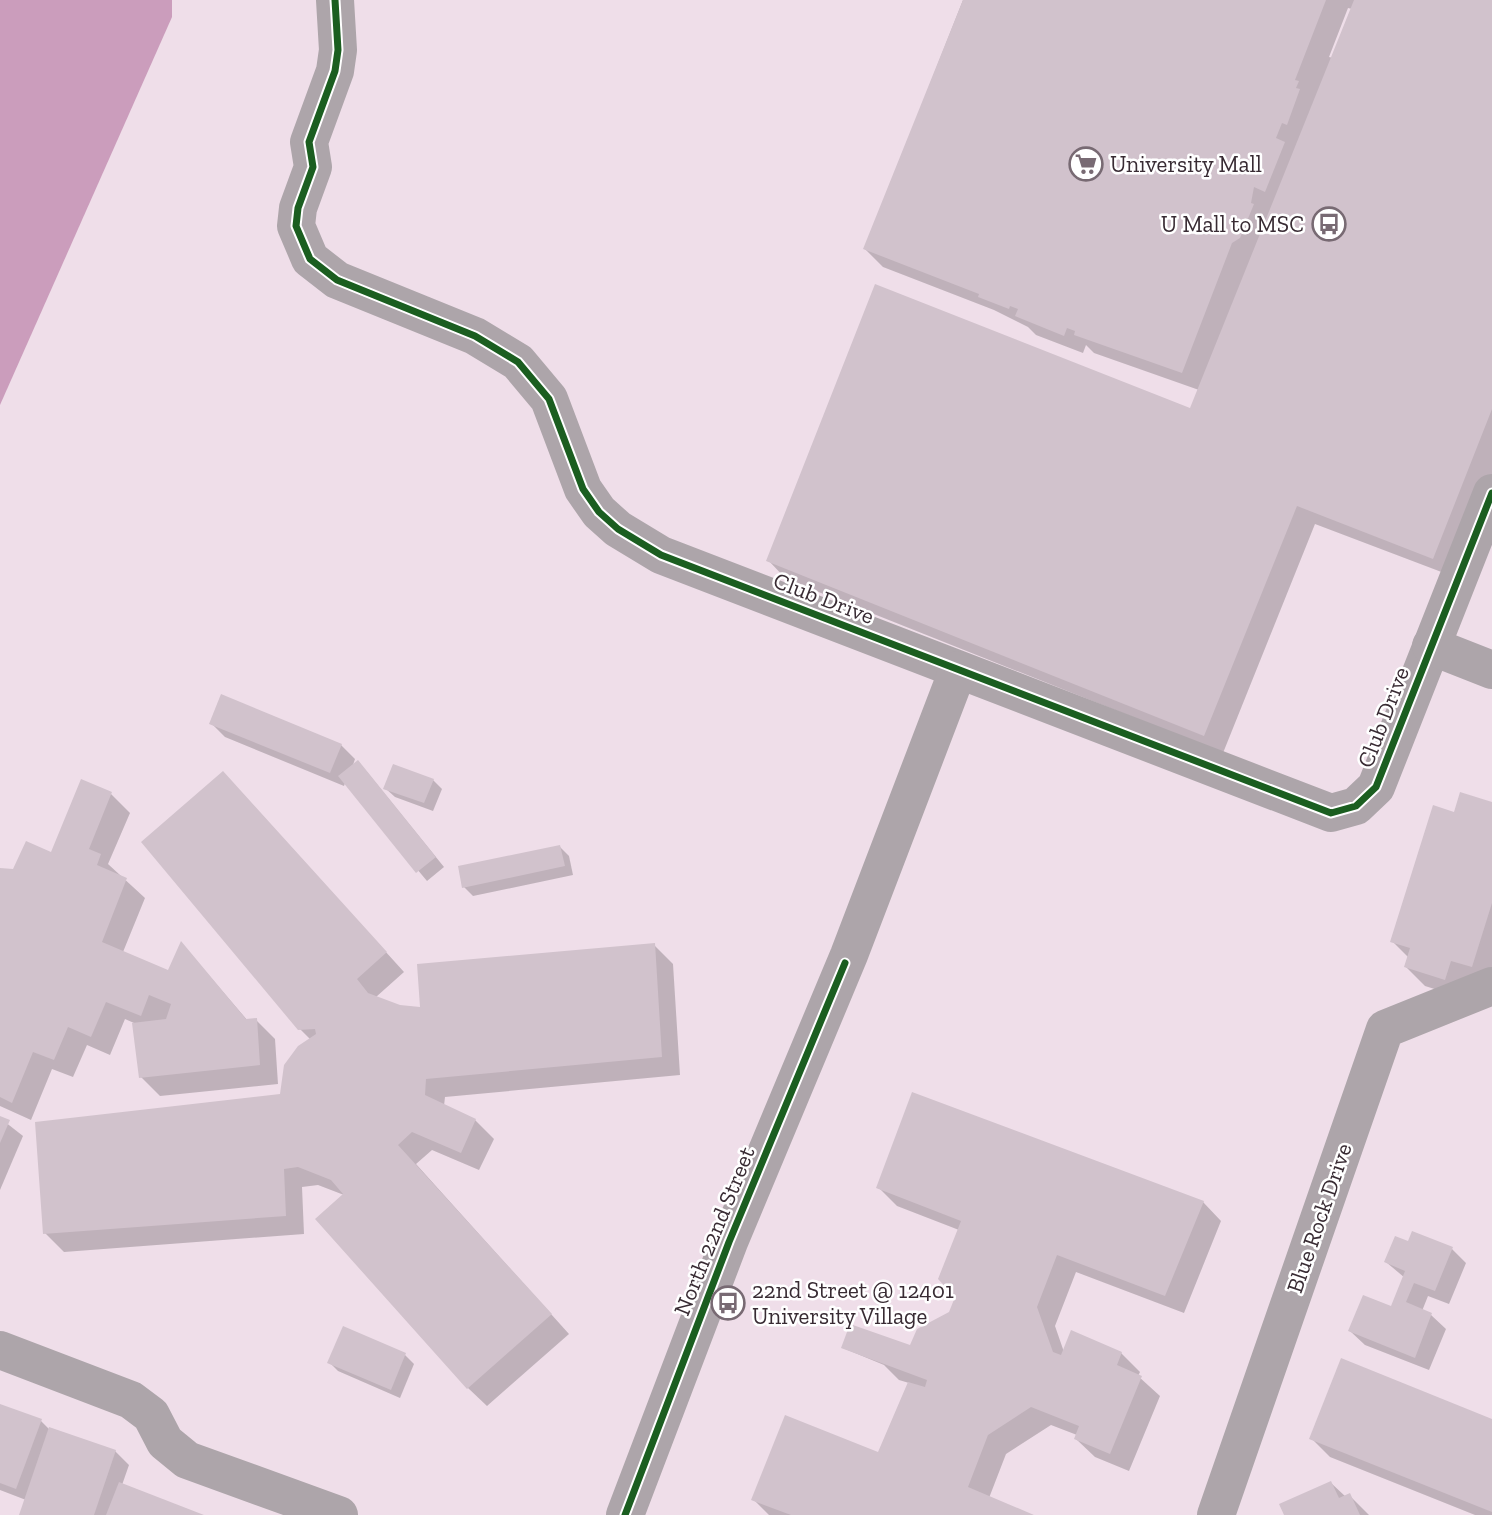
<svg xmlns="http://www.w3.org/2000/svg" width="1492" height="1515" font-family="'Zilla Slab',serif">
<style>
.water{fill:#cb9dbc}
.shadow{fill:#0003;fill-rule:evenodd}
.building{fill:#d1c2cc}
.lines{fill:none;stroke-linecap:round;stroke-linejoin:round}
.minor{stroke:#ada5aa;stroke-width:38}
.cycleway-casing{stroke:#fff;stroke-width:11}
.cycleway{stroke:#1b5e20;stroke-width:7}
.labels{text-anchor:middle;stroke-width:5;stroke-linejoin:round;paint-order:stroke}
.poi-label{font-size:23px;fill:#382b33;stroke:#fff;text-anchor:start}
.street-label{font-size:23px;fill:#382b33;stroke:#fff}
</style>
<rect width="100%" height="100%" fill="#efdee9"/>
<path class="water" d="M0,0H172V17L0,405Z"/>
<g class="shadow">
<path d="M963,0H1492V474L1452,576L1315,524L1223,753L786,579L768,560L1191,411L1199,390L1094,353L1086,345L1083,353L1036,335L1028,327L994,310L883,267L865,249ZM1348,8L1352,9L1333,58L1329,57Z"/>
<path d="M211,723L341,745L355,759L352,768L367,772L444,867L427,881L345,783L344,786L225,737Z"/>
<path d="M433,780L442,789L433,811L395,797L385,788Z"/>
<path d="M241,792L404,972L376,997L400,1007L422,1009L654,945L673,964L680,1075L445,1097L444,1106L475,1120L494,1139L479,1170L432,1150L416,1164L569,1334L487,1406L468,1388L344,1195L318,1185L302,1187L304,1234L64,1252L45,1233L281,1096L311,1040L300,1029Z"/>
<path d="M111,794L130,813L108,864L145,898L123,952L169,972L182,944L248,1021L256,1020L275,1039L278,1084L160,1096L141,1077L134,1023L125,1019L110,1055L87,1045L73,1077L52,1069L31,1120L0,1106V870L14,871L52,854Z"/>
<path d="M1492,804V979L1463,998L1425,986L1406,967L1409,958L1392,941L1455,814Z"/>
<path d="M560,847L569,856L573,875L473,896L464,887Z"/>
<path d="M0,1118L23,1136L0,1190Z"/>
<path d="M878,1187L1203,1202L1221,1221L1184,1313L1076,1272L1055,1326L1064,1352L1121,1353L1140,1372L1138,1376L1160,1396L1129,1471L1095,1457L1076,1439L1077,1435L1051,1425L1006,1454L989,1498L1029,1515H769L753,1499L879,1454L909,1383L899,1380L884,1365L843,1348L911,1347L951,1313L957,1297L959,1230L897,1206Z"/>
<path d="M1409,1243L1452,1249L1466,1263L1449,1304L1428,1296L1422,1311L1431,1315L1446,1329L1429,1370L1365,1345L1350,1331L1392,1309L1405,1278L1386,1262Z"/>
<path d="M405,1355L414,1364L400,1398L338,1371L329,1362Z"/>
<path d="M0,1406L41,1421L50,1430L115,1451L129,1465L122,1485L200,1515H21L26,1500L0,1490Z"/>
<path d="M1492,1421V1515H1475L1330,1457L1311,1438Z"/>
<path d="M1331,1483L1346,1497L1350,1496L1369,1515H1286Z"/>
</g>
<g class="building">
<path d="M963,0H1326L1295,80L1299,81L1296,88L1300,89L1287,125L1282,123L1276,138L1285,142L1265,192L1254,187L1251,203L1254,204L1240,238L1232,243L1182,373L1074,335L1075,331L1067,328L1064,336L1015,316L1018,309L1010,306L1009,309L978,297L979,294L863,249Z"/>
<path d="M1354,0H1492V409L1433,559L1297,506L1204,736L766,561L875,284L1190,408Z"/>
<path d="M221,694L342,744L330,773L209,724Z"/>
<path d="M358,760L436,857L416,873L338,776Z"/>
<path d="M393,764L434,779L424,803L383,789Z"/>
<path d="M223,771L387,952L357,979L368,993L400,1005L420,1007L417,964L655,943L662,1057L426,1079L425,1095L476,1119L461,1153L412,1132L398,1145L552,1314L467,1389L315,1219L343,1194L331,1180L298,1167L284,1169L286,1216L43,1234L35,1122L280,1094L284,1065L298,1046L316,1034L315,1029L298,1030L141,842Z"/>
<path d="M81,779L112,792L89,849L101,854L97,865L127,878L102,942L168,970L181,941L246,1019L257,1018L260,1065L139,1078L132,1023L166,1019L171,1004L149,995L141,1016L106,1002L91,1037L68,1027L54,1060L33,1052L12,1103L0,1097V868L13,869L26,841L51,852Z"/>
<path d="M1460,792L1492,802V903L1472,967L1451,961L1445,980L1404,967L1410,948L1390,942L1433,805L1454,812Z"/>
<path d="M560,845L565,866L462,888L458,866Z"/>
<path d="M912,1092L1204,1201L1165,1296L1057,1255L1037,1307L1053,1352L1061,1355L1071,1330L1122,1352L1117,1365L1142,1376L1110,1454L1074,1439L1079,1426L1031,1407L988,1435L968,1487L1034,1515H791L751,1500L785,1415L878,1452L908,1382L925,1387L927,1380L841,1348L850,1324L910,1345L917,1329L949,1312L955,1297L938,1279L961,1221L876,1188Z"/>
<path d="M0,1116L10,1120L0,1143Z"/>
<path d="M1412,1231L1453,1247L1435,1291L1414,1283L1406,1302L1432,1313L1415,1358L1348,1331L1363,1295L1391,1306L1405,1271L1384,1262L1395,1236L1408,1241Z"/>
<path d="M343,1326L406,1353L391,1390L327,1363Z"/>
<path d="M1341,1358L1492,1419V1512L1309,1439Z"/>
<path d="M0,1404L42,1419L16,1489L0,1483Z"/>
<path d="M49,1427L116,1450L94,1515H19Z"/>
<path d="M1331,1481L1339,1498L1350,1493L1360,1515H1284L1279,1504Z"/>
<path d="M119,1482L204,1515H106Z"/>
</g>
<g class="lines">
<g class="minor">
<path d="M335,0L338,50L335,71L309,142L313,167L298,208L296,226L310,259L337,280L475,336L518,362L549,399L583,489L599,512L618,529L661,555L1331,813L1356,806L1376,787L1492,493"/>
<path d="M1431,646L1492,670"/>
<path d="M0,1350L131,1400L151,1415L165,1442L187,1460L339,1515"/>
<path d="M625,1515L729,1242L849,955L958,670"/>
<path d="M1216,1515L1385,1029L1492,986"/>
</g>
<defs>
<g id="cycleway">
<path d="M335,0L338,50L335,71L309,142L313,167L298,208L296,226L310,259L337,280L475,336L518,362L549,399L583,489L599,512L618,529L661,555L1331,813L1356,806L1376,787L1492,493"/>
<path d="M625,1515L729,1242L845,963"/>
</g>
</defs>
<use href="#cycleway" class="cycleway-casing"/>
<use href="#cycleway" class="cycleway"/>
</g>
<defs>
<symbol id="supermarket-ring" viewBox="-11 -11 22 22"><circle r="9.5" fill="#fff" stroke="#786a73" stroke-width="1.5"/><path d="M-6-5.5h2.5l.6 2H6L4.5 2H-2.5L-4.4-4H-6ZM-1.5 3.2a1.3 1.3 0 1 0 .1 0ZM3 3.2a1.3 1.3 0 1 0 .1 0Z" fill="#786a73"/></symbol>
<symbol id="bus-ring" viewBox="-11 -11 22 22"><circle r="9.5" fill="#fff" stroke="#786a73" stroke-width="1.5"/><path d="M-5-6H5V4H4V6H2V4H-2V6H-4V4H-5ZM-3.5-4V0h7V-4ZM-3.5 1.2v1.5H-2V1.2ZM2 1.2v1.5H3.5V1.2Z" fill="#786a73"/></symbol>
</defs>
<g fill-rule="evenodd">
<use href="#supermarket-ring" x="1067" y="145" width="38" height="38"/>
<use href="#bus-ring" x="1310" y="205" width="38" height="38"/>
<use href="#bus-ring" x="709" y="1284" width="38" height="38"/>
</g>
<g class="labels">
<g class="poi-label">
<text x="1110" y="172">University Mall</text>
<text x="1304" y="232" text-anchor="end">U Mall to MSC</text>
<text x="752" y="1298">22nd Street @ 12401<tspan x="752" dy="26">University Village</tspan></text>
</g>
<g class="street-label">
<text transform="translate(824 598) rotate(21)" y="8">Club Drive</text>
<text transform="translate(1383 717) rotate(-69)" y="8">Club Drive</text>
<text transform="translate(1319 1218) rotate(-71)" y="8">Blue Rock Drive</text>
<text transform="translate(714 1231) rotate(-68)" y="8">North 22nd Street</text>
</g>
</g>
</svg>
